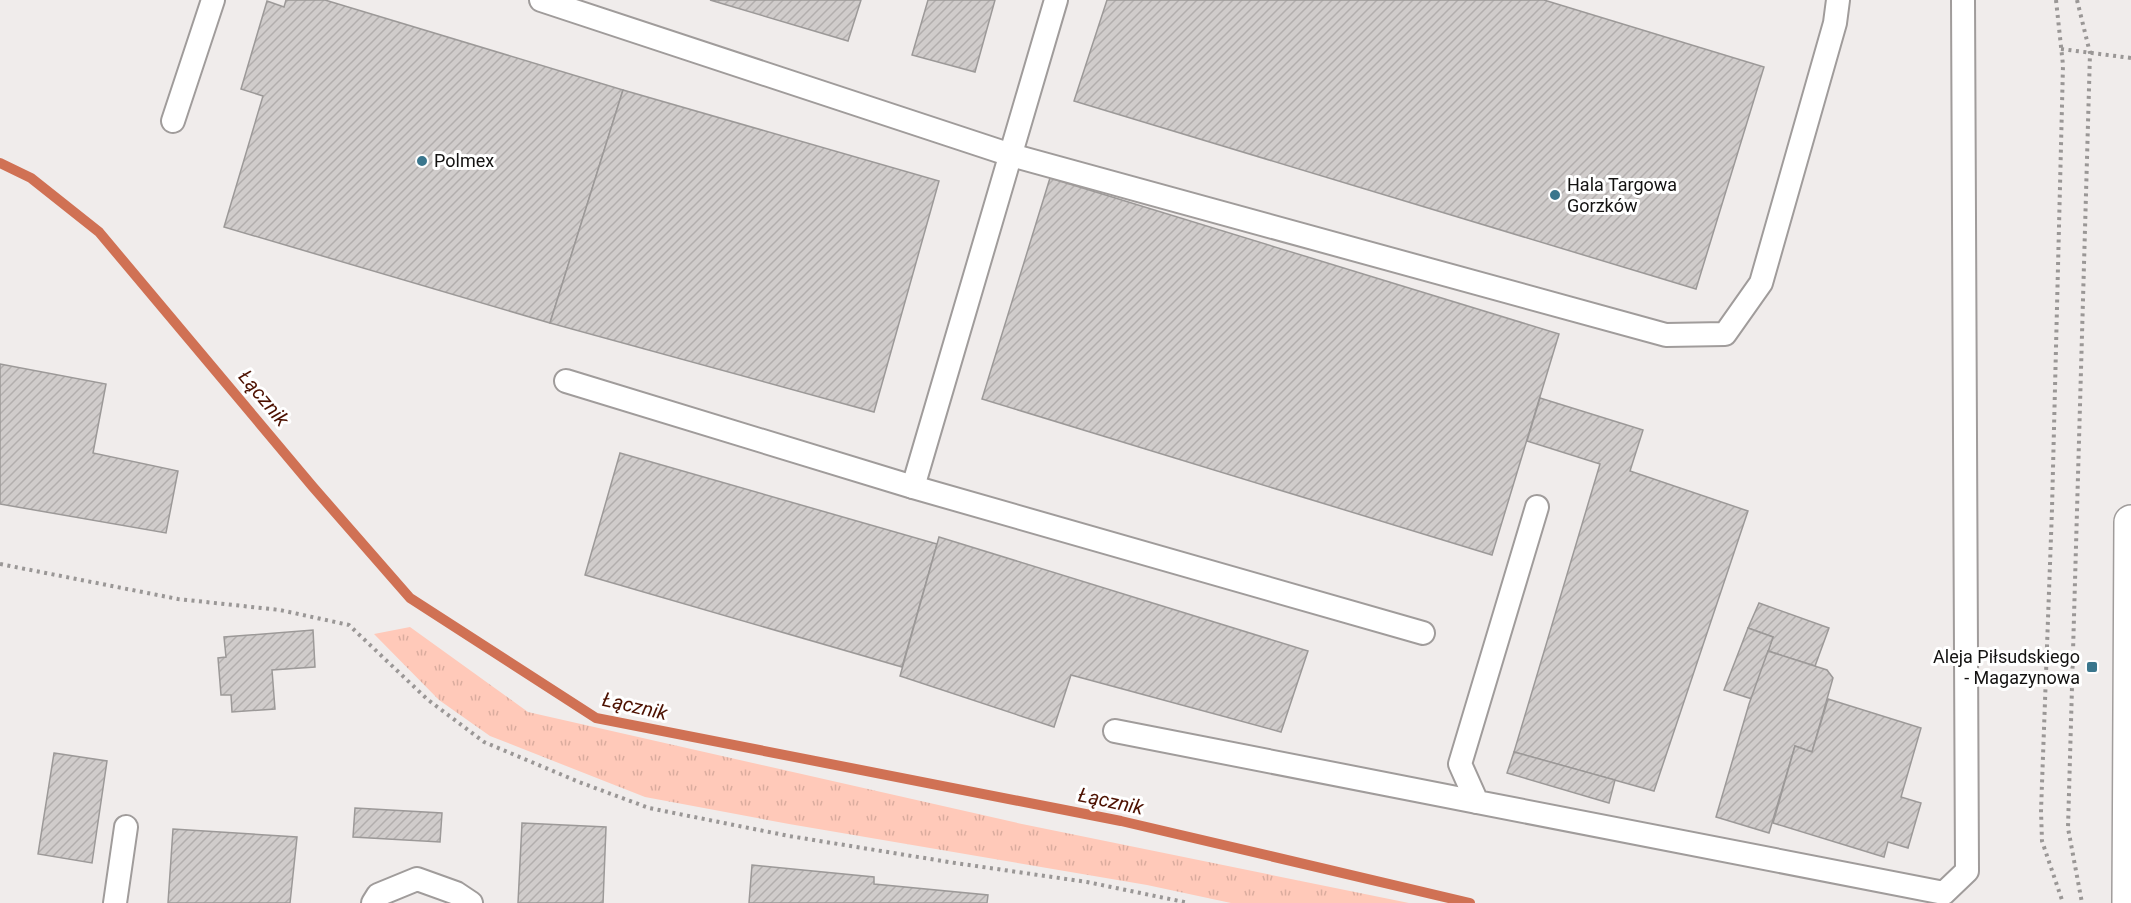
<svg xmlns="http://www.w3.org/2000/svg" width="2131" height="903" font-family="Roboto,sans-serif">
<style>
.grass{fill:url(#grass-tufts)}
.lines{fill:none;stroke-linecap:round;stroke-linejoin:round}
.stream{stroke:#d07154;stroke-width:10}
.building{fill:url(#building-hatch);stroke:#9c9998;stroke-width:1.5}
.lane-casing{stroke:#a09c9b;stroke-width:26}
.primary-casing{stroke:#a09c9b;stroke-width:36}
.path{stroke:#9a9796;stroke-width:4;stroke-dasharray:3 4.5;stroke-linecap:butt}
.lane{stroke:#fff;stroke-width:22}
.primary{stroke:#fff;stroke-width:33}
.poi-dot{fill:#3a768d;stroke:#fff;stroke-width:2}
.labels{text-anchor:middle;stroke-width:6;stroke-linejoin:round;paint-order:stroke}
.poi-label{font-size:18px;fill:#131211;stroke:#fff;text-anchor:start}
.water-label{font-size:20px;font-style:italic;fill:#4d1100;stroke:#fff}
</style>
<defs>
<pattern id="grass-tufts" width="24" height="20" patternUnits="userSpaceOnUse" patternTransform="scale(1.5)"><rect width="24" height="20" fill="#ffc9b9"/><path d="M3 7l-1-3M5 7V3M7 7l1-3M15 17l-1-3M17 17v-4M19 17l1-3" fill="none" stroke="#daac9e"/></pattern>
<pattern id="building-hatch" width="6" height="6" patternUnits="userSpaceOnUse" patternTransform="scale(1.5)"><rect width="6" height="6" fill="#d0cccb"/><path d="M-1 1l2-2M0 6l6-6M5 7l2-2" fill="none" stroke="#b2aead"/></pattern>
</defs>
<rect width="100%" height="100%" fill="#f0eceb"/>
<path class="grass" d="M410,627L528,712L1022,824L1409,903H1231L1147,885L789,824L645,797L490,736L439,700L374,634Z"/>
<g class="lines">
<path class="stream" d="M0,163L31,178L99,232L313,487L410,598L596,718L1121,821L1470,903"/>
</g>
<g class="building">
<path d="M286,0H325L623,90L550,323L224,227L263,96L241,89L267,1L284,7Z"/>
<path d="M710,0H861L848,41Z"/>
<path d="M928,0H995L975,72L912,55Z"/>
<path d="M1107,0H1544L1764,67L1696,289L1074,101Z"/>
<path d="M623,90L939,181L874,412L550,323Z"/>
<path d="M1050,178L1559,334L1492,555L982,399Z"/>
<path d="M0,364L106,384L93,453L178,471L166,533L0,504Z"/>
<path d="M1540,398L1643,430L1630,471L1748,511L1654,791L1514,752L1600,464L1527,441Z"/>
<path d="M620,453L937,544L902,667L585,575Z"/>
<path d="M939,537L1308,651L1281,732L1071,675L1054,727L900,676Z"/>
<path d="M1759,603L1829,628L1815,666L1768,651L1773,637L1748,628Z"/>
<path d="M1748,628L1773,637L1752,699L1724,690Z"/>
<path d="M313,630L315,667L272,670L275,709L232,712L231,695H221L218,658L226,657L224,637Z"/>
<path d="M1768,651L1827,670L1833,678L1812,752L1795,746L1769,833L1716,817L1749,704Z"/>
<path d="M1828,699L1921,728L1901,797L1921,803L1908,848L1888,842L1884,857L1773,823L1795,746L1812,752Z"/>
<path d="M1514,752L1615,780L1609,803L1507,773Z"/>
<path d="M54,753L107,761L92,863L38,854Z"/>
<path d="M355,808L442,813L440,842L353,837Z"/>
<path d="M522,823L606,827L603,903H518Z"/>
<path d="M173,829L297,837L290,903H168Z"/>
<path d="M752,865L874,877V884L988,895L987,903H749Z"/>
</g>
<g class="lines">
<defs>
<g id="lane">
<path d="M541,0L1011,155L1666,335L1725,334L1761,283L1835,23L1838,0"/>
<path d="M173,121L213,0"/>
<path d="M566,381L913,487L1423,633"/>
<path d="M913,487L1056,0"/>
<path d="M1537,507L1460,764L1477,802L1944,893L1967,871L1963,0"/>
<path d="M1115,731L1477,802"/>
<path d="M115,903L126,827"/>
<path d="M373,903L378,895L417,879L456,893L471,903"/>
</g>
<path id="primary" d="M2129,903L2131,522"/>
</defs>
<use href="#lane" class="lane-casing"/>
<use href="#primary" class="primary-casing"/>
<g class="path">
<path d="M2056,0L2063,65L2052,509L2041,811L2042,841L2063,903"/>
<path d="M2077,0L2090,53L2068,828L2082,903"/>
<path d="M2061,49L2131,58"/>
<path d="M0,564L178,599L280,610L349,625L427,699L484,742L579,782L649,808L789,836L955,863L1087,882L1189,903"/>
</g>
<use href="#lane" class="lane"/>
<use href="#primary" class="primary"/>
</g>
<g class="poi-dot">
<circle cx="422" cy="161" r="6"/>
<circle cx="1555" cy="195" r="6"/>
<rect x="2086" y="661" width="12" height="12" rx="3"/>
</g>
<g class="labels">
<g class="poi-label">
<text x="434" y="167">Polmex</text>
<text x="1567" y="191">Hala Targowa<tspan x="1567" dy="21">Gorzków</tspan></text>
<text x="2080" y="663" text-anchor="end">Aleja Piłsudskiego<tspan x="2080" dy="21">- Magazynowa</tspan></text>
</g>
<g class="water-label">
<text transform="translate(264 398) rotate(50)" y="7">Łącznik</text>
<text transform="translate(635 706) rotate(13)" y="7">Łącznik</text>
<text transform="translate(1111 801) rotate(12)" y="7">Łącznik</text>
</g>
</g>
</svg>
